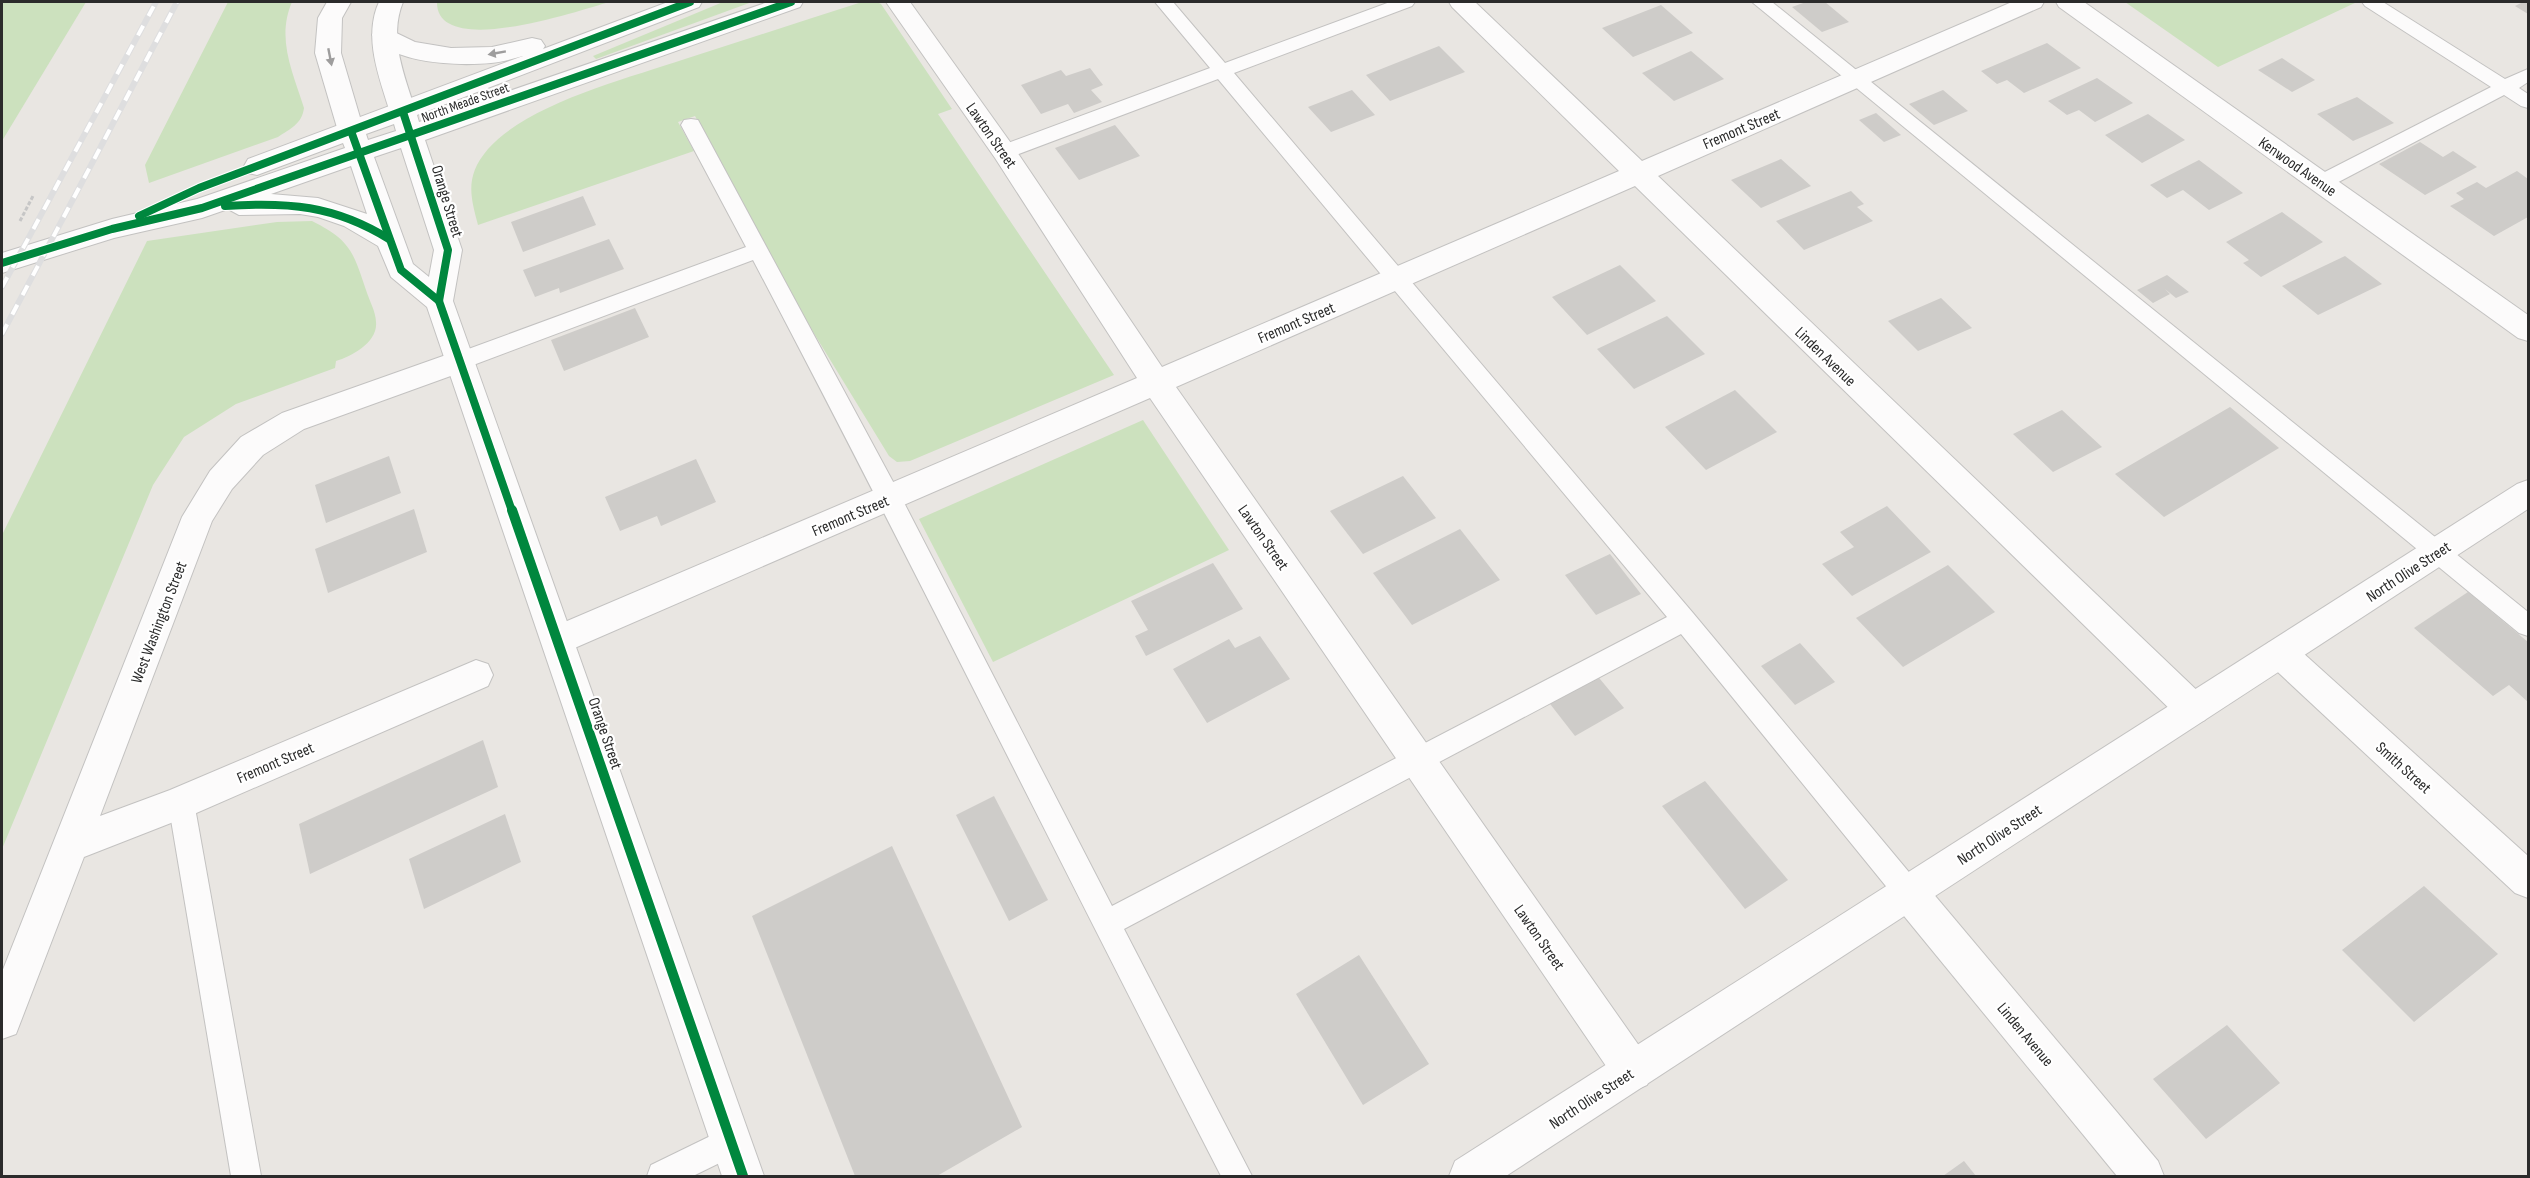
<svg xmlns="http://www.w3.org/2000/svg" width="2530" height="1178" font-family="'Sofia Sans Condensed',sans-serif">
<style>
.green{fill:#cce1be}
.building{fill:#ceccc9}
.lines{fill:none;stroke-linecap:round;stroke-linejoin:round}
.lane-casing{stroke:#c3c2c1;stroke-width:2}
.street-casing{stroke:#c3c2c1;stroke-width:2}
.secondary-casing{stroke:#c3c2c1;stroke-width:2}
.path{stroke:#c6c6c6;stroke-width:3;stroke-dasharray:4 2;stroke-linecap:butt}
.lane{fill:#fcfbfb;fill-rule:evenodd}
.street{fill:#fcfbfb;fill-rule:evenodd}
.secondary{fill:#fcfbfb;fill-rule:evenodd}
.rail-casing{stroke:#dededf;stroke-width:6}
.rail{stroke:#fff;stroke-width:4;stroke-dasharray:11;stroke-linecap:butt}
.cycleway-far1-casing{stroke:#fff;stroke-width:10}
.cycleway-casing{stroke:#fff;stroke-width:14}
.cycleway-far1{stroke:#00873e;stroke-width:8}
.cycleway{stroke:#00873e;stroke-width:10}
.oneway{fill:#9e9d9d}
.labels{text-anchor:middle;stroke-width:4.5;stroke-linejoin:round;paint-order:stroke}
.far-street-label{font-size:14px;fill:#2b2b2b;stroke:#fff}
.street-label{font-size:16px;fill:#2b2b2b;stroke:#fff}
</style>
<rect width="100%" height="100%" fill="#e9e6e2"/>
<g class="green">
<path d="M2,2H86L2,141Z"/>
<path d="M228,2H292C276,39 293,72 304,108C302,124 290,129 278,137L149,183L145,165Z"/>
<path d="M437,2H609C581,10 436,60 437,2Z"/>
<path d="M723,2H752L596,59L593,56Z"/>
<path d="M862,2H877L881,4L952,109L938,114L1114,375L910,461L897,462L889,456L807,322L695,116L678,122L694,151L478,225C470,195 465,176 488,149C529,103 626,79 685,59C744,40 803,21 862,2Z"/>
<path d="M2125,2H2357L2218,67Z"/>
<path d="M312,221C350,240 353,251 366,290C369,300 376,312 376,322C378,342 352,356 336,361L335,368L236,404L184,437L153,485L2,849V535L147,241L277,222Z"/>
<path d="M1143,420L1229,550L993,662L919,519Z"/>
</g>
<g class="building">
<path d="M1806,2H1825L1849,22L1822,32L1792,7Z"/>
<path d="M2523,2H2528V14L2515,6Z"/>
<path d="M1661,5L1693,33L1633,57L1602,28Z"/>
<path d="M2047,43L2081,68L2024,93L2007,80L1997,84L1981,71Z"/>
<path d="M1439,46L1465,72L1390,101L1366,75Z"/>
<path d="M1691,51L1724,79L1674,101L1642,73Z"/>
<path d="M2282,58L2315,80L2292,92L2258,70Z"/>
<path d="M1090,68L1103,85L1091,90L1102,102L1074,113L1068,104L1041,114L1021,85L1061,70L1066,76Z"/>
<path d="M2097,78L2133,103L2095,122L2079,110L2067,115L2048,101Z"/>
<path d="M1352,90L1375,115L1331,132L1308,107Z"/>
<path d="M1943,90L1968,111L1934,125L1909,104Z"/>
<path d="M2357,97L2394,123L2353,141L2317,114Z"/>
<path d="M1876,113L1901,135L1884,142L1859,120Z"/>
<path d="M2148,114L2185,140L2142,163L2105,135Z"/>
<path d="M1115,125L1140,156L1079,180L1055,148Z"/>
<path d="M2420,142L2443,157L2453,151L2477,167L2425,195L2379,164Z"/>
<path d="M1781,159L1811,186L1761,208L1731,180Z"/>
<path d="M2199,160L2243,193L2209,210L2183,190L2167,198L2150,185Z"/>
<path d="M2517,171L2528,179V217L2494,236L2450,206L2464,199L2456,193L2477,182L2486,188Z"/>
<path d="M1851,191L1864,204L1857,207L1873,221L1804,250L1776,221Z"/>
<path d="M583,196L596,225L523,252L511,222Z"/>
<path d="M2282,212L2323,242L2261,277L2243,263L2249,260L2226,242Z"/>
<path d="M609,239L624,269L560,293L559,288L535,297L523,270Z"/>
<path d="M2345,256L2382,284L2318,315L2282,286Z"/>
<path d="M1620,265L1656,301L1587,335L1552,297Z"/>
<path d="M2167,275L2189,292L2176,298L2165,289L2170,294L2153,303L2137,290Z"/>
<path d="M1941,298L1972,328L1918,351L1888,321Z"/>
<path d="M635,308L649,337L564,371L551,340Z"/>
<path d="M1667,316L1705,354L1634,389L1597,349Z"/>
<path d="M1735,390L1777,432L1706,470L1665,427Z"/>
<path d="M2230,407L2279,448L2164,517L2115,474Z"/>
<path d="M2062,410L2102,447L2053,472L2013,434Z"/>
<path d="M389,456L401,493L326,523L315,485Z"/>
<path d="M696,459L716,502L661,526L657,516L620,531L605,497Z"/>
<path d="M1403,476L1436,518L1363,554L1330,511Z"/>
<path d="M1887,506L1931,552L1852,596L1822,564L1854,547L1840,532Z"/>
<path d="M414,509L427,552L328,593L315,549Z"/>
<path d="M1460,529L1500,580L1412,625L1373,573Z"/>
<path d="M1610,554L1641,594L1596,615L1565,575Z"/>
<path d="M1213,563L1243,609L1146,656L1135,636L1148,630L1131,601Z"/>
<path d="M1948,565L1995,612L1903,667L1856,618Z"/>
<path d="M2468,592L2528,642V702L2509,685L2493,696L2414,628Z"/>
<path d="M1260,636L1290,679L1207,723L1173,669L1229,639L1235,648Z"/>
<path d="M1800,643L1835,682L1795,705L1761,666Z"/>
<path d="M1595,673L1624,708L1575,736L1547,700Z"/>
<path d="M483,740L498,787L310,874L299,824Z"/>
<path d="M1705,781L1788,880L1745,909L1662,806Z"/>
<path d="M994,796L1048,900L1009,921L956,815Z"/>
<path d="M505,814L521,862L424,909L409,859Z"/>
<path d="M892,846L1022,1127L937,1176H855L752,916Z"/>
<path d="M2424,886L2498,954L2414,1022L2342,950Z"/>
<path d="M1359,955L1429,1064L1363,1105L1296,994Z"/>
<path d="M2227,1025L2280,1083L2206,1139L2153,1079Z"/>
<path d="M1964,1161L1976,1176H1943Z"/>
</g>
<g class="lines">
<defs>
<g id="lane">
<path d="M1155,2H1173L1225,63L1390,2H1415L1412,6L1234,73L1693,613L1918,883L1922,892L1918,901L1908,905L1898,901L1681,634L1124,929L1252,1176H1221C1064,871 913,564 753,260L468,367L460,369L452,367L449,361L452,355L746,247L681,125L684,120L691,119L698,120L898,491L1112,906L1667,617L1218,79L1011,157L1004,159L997,157L994,152L997,147L1210,68Z"/>
<path d="M1752,2H1772L2528,612V636L2519,633Z"/>
<path d="M2362,2H2383L2505,79L2528,69V82L2519,88L2528,94V108L2521,106L2504,95L2329,187L2322,189L2315,187L2312,182L2315,177L2491,87L2365,6Z"/>
<path d="M181,790L190,793L194,802L261,1176H231L168,802L172,793Z"/>
<path d="M731,1126L742,1130L746,1141L742,1152L693,1176H647L651,1165Z"/>
</g>
<g id="street">
<path d="M327,2H351L342,18L341,53L364,131L360,137L351,140L342,137L338,131L315,53L318,18Z"/>
<path d="M379,2H403C388,38 405,77 416,112L412,118L403,121L394,118L390,112C379,77 363,37 379,2Z"/>
<path d="M886,2H910L1013,146L1162,367L1619,171L1452,7L1449,2H1475L1642,161L2012,2H2044L2041,7L1658,176L2205,698L2210,709L2205,720L2193,725L2181,720L1635,186L1176,387L1647,1057L1653,1071L1647,1085L1633,1091L1619,1085L1150,398L570,650L558,655L546,650L541,640L546,630L1137,378L995,158Z"/>
<path d="M2056,2H2084L2528,315V341L2518,338L2059,7Z"/>
<path d="M460,350L470,353L475,361L470,369L304,429L263,455L232,489L212,521L100,816L170,790L476,660L488,664L493,675L488,686L194,814L84,857L16,1034L2,1039V972L182,517L210,471L241,437L282,413Z"/>
<path d="M2280,638L2292,643L2528,856V898L2515,893L2268,663L2263,653L2268,643Z"/>
<path d="M1908,874L1921,879L2158,1161L2164,1176H2117L1895,905L1889,892L1895,879Z"/>
</g>
<g id="secondary">
<path d="M668,2H702L699,7L417,115L419,122L768,2H803L800,7L425,140L462,250L453,301L764,1176H722L427,307L391,277L378,246L344,226L318,217L300,214L239,215L228,209L202,218L114,238L2,273V253L112,219L197,199L345,148L343,143L257,175L248,173L244,166L248,159L523,56C512,59 501,62 491,63C459,66 391,64 372,35L375,29L384,27L415,42L451,48L492,47L532,38L541,40L545,46L543,49ZM394,124L396,131L368,140L366,134ZM401,148L434,250L429,277L413,264L374,157ZM351,166L367,214L318,198L271,194Z"/>
<path d="M2528,480V509L1506,1176H1449L1455,1161L2517,484Z"/>
</g>
</defs>
<use href="#lane" class="lane-casing"/>
<use href="#street" class="street-casing"/>
<use href="#secondary" class="secondary-casing"/>
<path class="path" d="M20,221L33,196"/>
<use href="#lane" class="lane"/>
<use href="#street" class="street"/>
<use href="#secondary" class="secondary"/>
<defs>
<g id="rail">
<path d="M2,287L156,2"/>
<path d="M2,334L177,2"/>
</g>
</defs>
<use href="#rail" class="rail-casing"/>
<use href="#rail" class="rail"/>
<defs>
<g id="cycleway-far1">
<path d="M403,112L448,250L439,301L512,511"/>
<path d="M351,131L401,270L439,301"/>
<path d="M225,206C288,202 334,205 389,239"/>
<path d="M139,216L199,188L690,2"/>
<path d="M2,263L112,229L202,208L791,2"/>
</g>
<path id="cycleway" d="M512,510L743,1176"/>
</defs>
<use href="#cycleway-far1" class="cycleway-far1-casing"/>
<use href="#cycleway" class="cycleway-casing"/>
<use href="#cycleway-far1" class="cycleway-far1"/>
<use href="#cycleway" class="cycleway"/>
</g>
<defs><path id="oneway-solid" d="M-6-.8H1V-3.2L6.5 0L1 3.2V.8H-6Z" transform="scale(1.5)"/></defs>
<g class="oneway">
<use href="#oneway-solid" transform="translate(497 53) rotate(170)"/>
<use href="#oneway-solid" transform="translate(330 57) rotate(79)"/>
</g>
<g class="labels">
<g class="far-street-label">
<text transform="translate(465 102) rotate(-20)" y="5">North Meade Street</text>
</g>
<g class="street-label">
<text transform="translate(1741 128) rotate(-23)" y="6">Fremont Street</text>
<text transform="translate(992 135) rotate(55)" y="6">Lawton Street</text>
<text transform="translate(2298 166) rotate(35)" y="6">Kenwood Avenue</text>
<text transform="translate(448 201) rotate(73)" y="6">Orange Street</text>
<text transform="translate(1296 322) rotate(-23)" y="6">Fremont Street</text>
<text transform="translate(1826 356) rotate(44)" y="6">Linden Avenue</text>
<text transform="translate(850 515) rotate(-23)" y="6">Fremont Street</text>
<text transform="translate(1264 537) rotate(55)" y="6">Lawton Street</text>
<text transform="translate(2408 571) rotate(-33)" y="6">North Olive Street</text>
<text transform="translate(158 622) rotate(-69)" y="6">West Washington Street</text>
<text transform="translate(606 733) rotate(71)" y="6">Orange Street</text>
<text transform="translate(275 762) rotate(-23)" y="6">Fremont Street</text>
<text transform="translate(2404 767) rotate(42)" y="6">Smith Street</text>
<text transform="translate(1999 834) rotate(-33)" y="6">North Olive Street</text>
<text transform="translate(1540 937) rotate(55)" y="6">Lawton Street</text>
<text transform="translate(2026 1034) rotate(50)" y="6">Linden Avenue</text>
<text transform="translate(1591 1098) rotate(-33)" y="6">North Olive Street</text>
</g>
</g>
<rect width="2530" height="1178" fill="none" stroke="#2b2b2b" stroke-width="6"/>
</svg>
